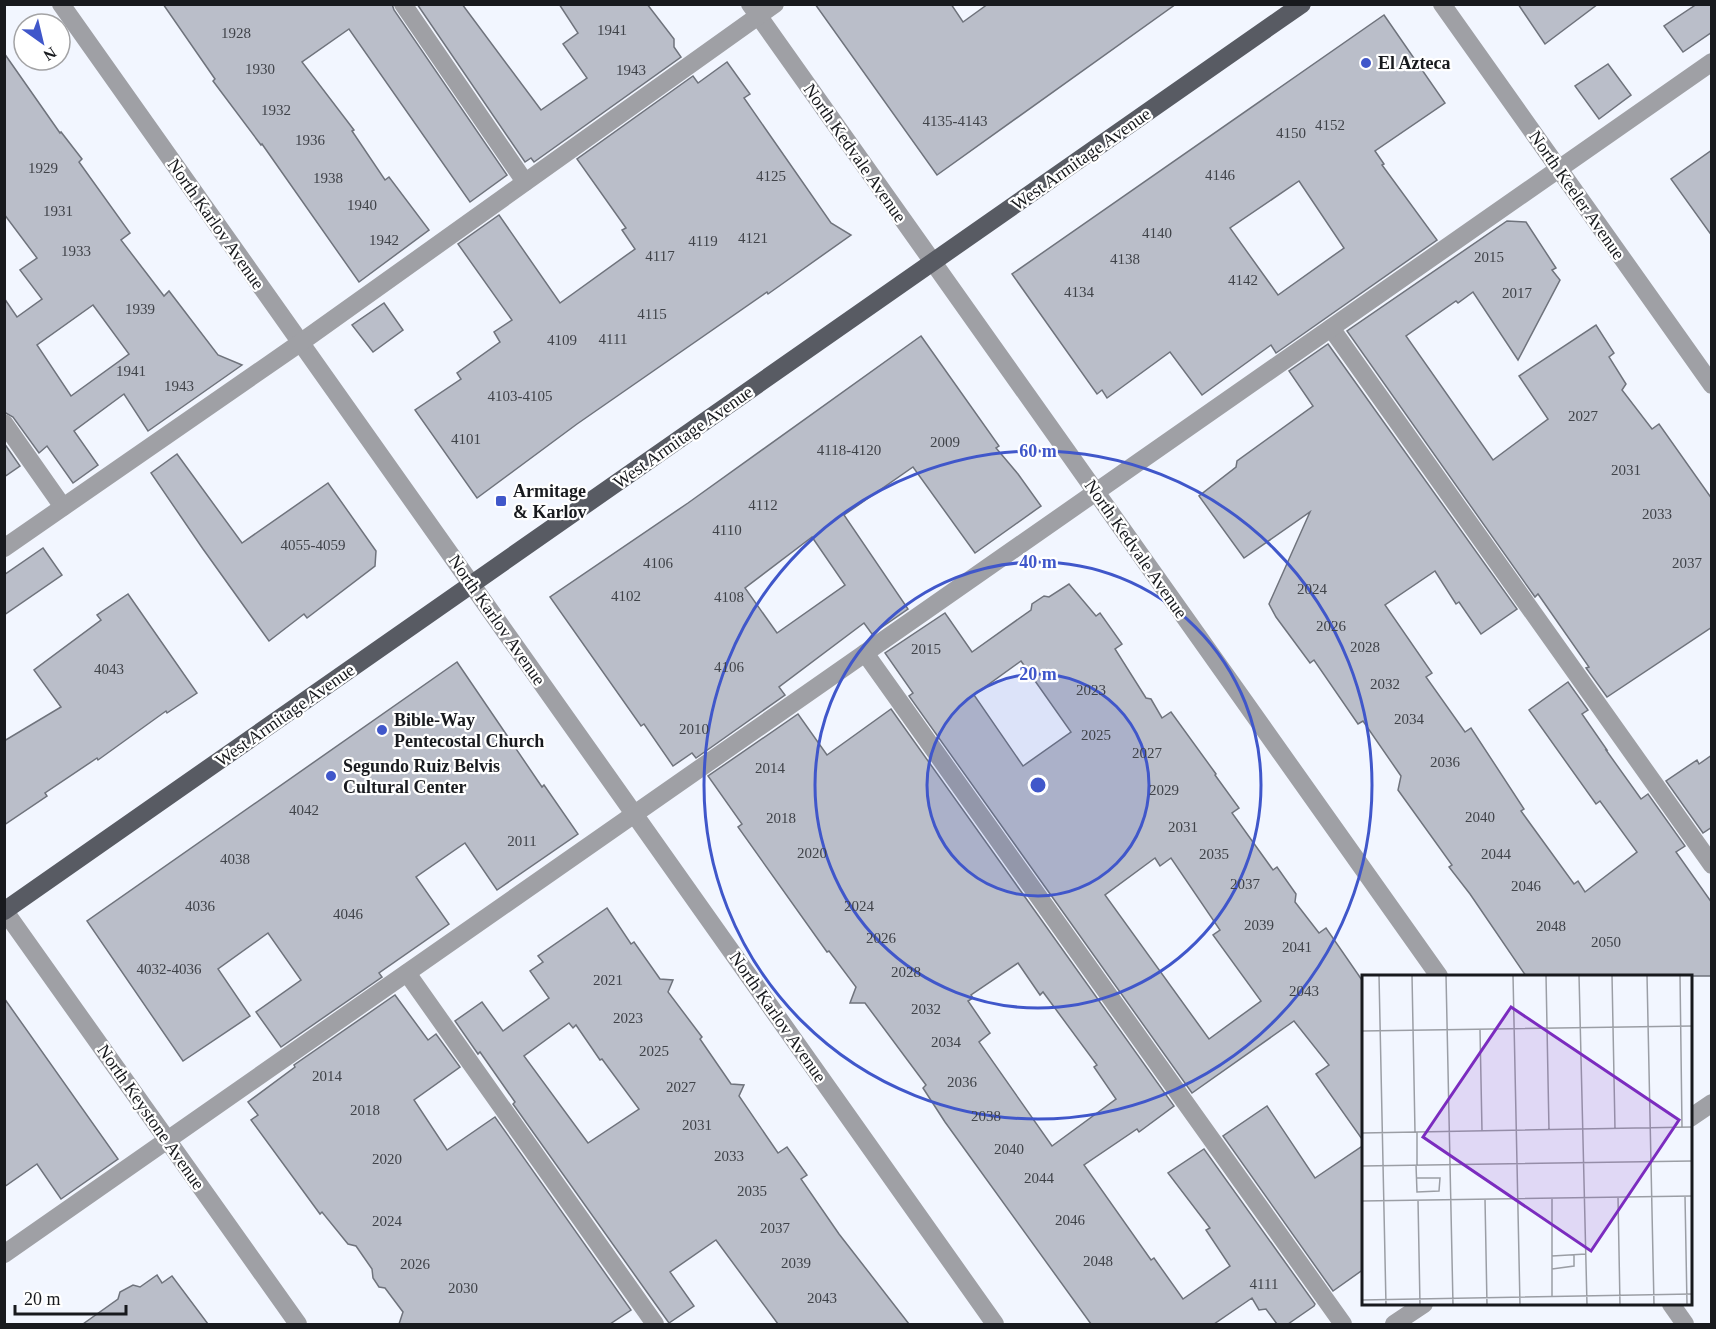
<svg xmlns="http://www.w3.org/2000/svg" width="1716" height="1329" font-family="Georgia,serif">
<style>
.building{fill:#babec9;stroke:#6f737c;stroke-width:1.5;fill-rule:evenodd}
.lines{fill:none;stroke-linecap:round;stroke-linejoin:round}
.minor{stroke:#9fa0a5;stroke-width:18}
.major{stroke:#585b63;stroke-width:18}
.ring{fill:none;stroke:#4057ca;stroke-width:3}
.poi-dot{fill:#4057ca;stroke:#fff;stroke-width:2}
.labels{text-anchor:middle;stroke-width:4.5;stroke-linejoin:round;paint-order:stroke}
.number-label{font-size:15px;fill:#404349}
.poi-label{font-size:18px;font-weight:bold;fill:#181a1e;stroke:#fff;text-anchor:start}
.street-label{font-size:18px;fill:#181a1e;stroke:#fff}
.inset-road{fill:none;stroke:#9b9ea5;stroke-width:1.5}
.view{fill:#7b2cbf;fill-opacity:0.15;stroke:#7b2cbf;stroke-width:3}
.inset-edge{fill:none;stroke:#181a1e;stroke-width:3}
.centre{fill:#4057ca;stroke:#fff;stroke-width:3}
.ring-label{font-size:18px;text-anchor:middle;font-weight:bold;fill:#4057ca;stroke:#fff;stroke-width:4.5;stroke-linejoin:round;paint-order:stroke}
</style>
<rect width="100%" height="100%" fill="#f2f6ff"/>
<g class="building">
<path d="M163,4H392L394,10L507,175L470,202L349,29L302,62L354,130L352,131L385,180L389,177L429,230L359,282L262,144L261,145L213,81L215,79Z"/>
<path d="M417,4H462L541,110L587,78L563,44L578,33L559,4H647L674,39V47L681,57L534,162L531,158L525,162Z"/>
<path d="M815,4H951L963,22L988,4H1176L937,175Z"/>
<path d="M1518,4H1598L1545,44Z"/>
<path d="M1697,4H1712V32L1683,52L1664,26Z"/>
<path d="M1384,15L1445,103L1375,151L1384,164L1382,165L1437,240L1276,353L1271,345L1202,395L1170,352L1107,398L1102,390L1097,394L1012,274ZM1299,181L1344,248L1278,295L1230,228Z"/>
<path d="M4,53L60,133L61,132L82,159L79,162L130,233L121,240L164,296L169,291L218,355L242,365L148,431L124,394L74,431L98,465L73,483L47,446L39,453L13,417L4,412V298L17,317L42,299L20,270L37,258L4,214ZM93,305L129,354L71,396L37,345Z"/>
<path d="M727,62L750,94L744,98L831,223L851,235L768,294L767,292L577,424L477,498L415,410L461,379L457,373L500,342L494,332L512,320L458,244L499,215L560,303L635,249L622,230L626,228L577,159L693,76L698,83Z"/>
<path d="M1608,64L1631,95L1599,119L1575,86Z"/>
<path d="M1712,150V236L1671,179Z"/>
<path d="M1507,221L1526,222L1556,268L1552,270L1560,280L1518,360L1473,292L1458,303L1456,301L1406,336L1493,460L1548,419L1519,376L1596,325L1614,353L1609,357L1626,384L1622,390L1652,429L1659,424L1712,499V627L1607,697L1586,668L1589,667L1538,594L1535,597L1347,331Z"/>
<path d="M384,303L403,330L373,352L352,325Z"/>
<path d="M921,336L999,446L996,448L1018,474L1041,506L975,553L913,467L844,515L908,609L872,634L864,623L779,687L785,695L696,758L692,753L673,766L644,724L641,726L550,597L688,503ZM812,537L845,585L777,633L745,588Z"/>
<path d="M1328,344L1517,609L1481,634L1459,602L1456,604L1435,571L1385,605L1432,673L1426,677L1465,732L1471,728L1524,809L1521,811L1574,884L1578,881L1585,892L1637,852L1600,801L1596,804L1529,710L1568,682L1588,710L1582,714L1607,750H1606L1641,799L1648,794L1685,846L1676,852L1712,903V976H1526L1470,894L1449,867L1452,865L1398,790L1401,776L1363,721L1358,724L1314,660L1310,663L1276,617L1269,604L1310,512L1244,558L1199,496L1236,467L1237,461L1313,406L1289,371Z"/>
<path d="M4,443L20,466L4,477Z"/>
<path d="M177,454L242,543L328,483L376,551L375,566L307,618L304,614L269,641L203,549L151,473Z"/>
<path d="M43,548L62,575L4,615V575Z"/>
<path d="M1069,584L1096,616L1100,613L1122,644L1115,649L1146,698L1151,699L1162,718L1171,712L1216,774L1215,775L1239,808L1232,813L1273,870L1277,867L1296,894L1295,902L1319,933L1326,928L1364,983V1142L1316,1074L1329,1065L1294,1021L1192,1093L909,696L913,693L885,653L945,613L972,652L1031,610L1032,604L1044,596L1049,597ZM1021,661L1071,732L1023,766L974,695ZM1155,858L1160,866L1171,858L1220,930L1213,935L1261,1001L1209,1039L1105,895Z"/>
<path d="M128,594L197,693L167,713L166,711L98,760L97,758L45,793L47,796L4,825V741L61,707L34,670L101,620L97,615Z"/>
<path d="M457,662L542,787L544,785L578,834L497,890L465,843L416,877L449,924L379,973L382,977L281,1047L256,1012L301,980L268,933L218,969L250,1016L183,1061L87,921Z"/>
<path d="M891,709L1174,1106L1139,1132L1137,1129L1084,1165L1151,1260L1154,1258L1183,1299L1230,1266L1206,1230L1210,1228L1168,1173L1204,1149L1315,1304L1314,1306L1288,1324H1277L1266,1309L1259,1310L1252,1298L1214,1324H1091L945,1122L923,1088L926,1085L865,1003H850L856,987L829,951L827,952L738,827L742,824L708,776L798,714L827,755ZM1018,963L1040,995L1043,992L1097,1065L1094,1067L1116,1099L1052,1146L979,1042L990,1033L968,1001L973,998L971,995Z"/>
<path d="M1712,755V827L1703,833L1666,781L1697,760L1699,764Z"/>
<path d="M607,908L631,944L634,942L660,979L673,980L668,992L702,1037L700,1039L731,1084L744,1085L739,1096L778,1153L787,1147L807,1175L801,1179L839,1234L909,1324H778L716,1240L670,1272L694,1306L669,1323L654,1302L513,1104L515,1102L480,1052L478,1054L455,1021L482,1002L503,1031L549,998L530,971L543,962L538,956ZM569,1023L573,1028L576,1025L600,1060L602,1059L639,1109L588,1143L524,1056Z"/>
<path d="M395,995L428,1040L436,1034L460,1067L414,1100L447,1150L495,1117L631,1310L610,1324H399L403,1312L385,1288L379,1287L373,1278L372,1269L356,1246L348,1244L322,1212L320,1214L251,1120L258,1115L248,1102L295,1067L294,1065Z"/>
<path d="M4,998L118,1159L61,1199L37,1164L4,1187Z"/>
<path d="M1267,1106L1315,1178L1364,1145V1269L1333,1291L1223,1136Z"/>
<path d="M157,1275L162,1283L172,1276L208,1324H83L118,1299L120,1292L133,1285L140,1287Z"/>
</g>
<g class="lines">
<g class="minor">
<path d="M61,4L995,1324"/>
<path d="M403,4L525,182"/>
<path d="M750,4L1439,976"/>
<path d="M1442,4L1712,385"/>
<path d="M1331,328L1712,865"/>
<path d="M4,423L63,507"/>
<path d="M4,548L300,343L775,4"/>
<path d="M865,653L1343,1324"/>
<path d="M4,910L298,1324"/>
<path d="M407,973L655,1324"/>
<path d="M1690,1118L1712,1103"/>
<path d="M4,1254L1712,62"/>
<path d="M1671,1304L1685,1324"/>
<path d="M1394,1324L1424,1304"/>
</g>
<path class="major" d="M4,911L1302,4"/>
</g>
<circle cx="1038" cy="785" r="111" fill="#4057ca" fill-opacity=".12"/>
<g class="ring">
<circle cx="1038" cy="785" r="111"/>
<circle cx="1038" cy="785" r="223"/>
<circle cx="1038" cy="785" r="334"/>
</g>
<g class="poi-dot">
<circle cx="1366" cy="63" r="6"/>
<rect x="495" y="495" width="12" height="12" rx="3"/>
<circle cx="382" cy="730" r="6"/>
<circle cx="331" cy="776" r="6"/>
</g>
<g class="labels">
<g class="number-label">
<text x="612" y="35">1941</text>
<text x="236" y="38">1928</text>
<text x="260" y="74">1930</text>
<text x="631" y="75">1943</text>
<text x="276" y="115">1932</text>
<text x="955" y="126">4135-4143</text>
<text x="1330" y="130">4152</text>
<text x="1291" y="138">4150</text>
<text x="310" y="145">1936</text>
<text x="43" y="173">1929</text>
<text x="1220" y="180">4146</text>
<text x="771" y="181">4125</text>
<text x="328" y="183">1938</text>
<text x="362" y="210">1940</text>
<text x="58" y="216">1931</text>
<text x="1157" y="238">4140</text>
<text x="753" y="243">4121</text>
<text x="384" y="245">1942</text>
<text x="703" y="246">4119</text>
<text x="76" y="256">1933</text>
<text x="660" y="261">4117</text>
<text x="1489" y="262">2015</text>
<text x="1125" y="264">4138</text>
<text x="1243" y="285">4142</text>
<text x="1079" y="297">4134</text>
<text x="1517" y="298">2017</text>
<text x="140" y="314">1939</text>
<text x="652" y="319">4115</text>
<text x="613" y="344">4111</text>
<text x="562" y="345">4109</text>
<text x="131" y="376">1941</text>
<text x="179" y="391">1943</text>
<text x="520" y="401">4103-4105</text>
<text x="1583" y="421">2027</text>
<text x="466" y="444">4101</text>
<text x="945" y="447">2009</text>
<text x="849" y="455">4118-4120</text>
<text x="1626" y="475">2031</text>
<text x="763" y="510">4112</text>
<text x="1657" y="519">2033</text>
<text x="727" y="535">4110</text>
<text x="313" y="550">4055-4059</text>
<text x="658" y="568">4106</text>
<text x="1687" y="568">2037</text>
<text x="1312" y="594">2024</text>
<text x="626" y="601">4102</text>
<text x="729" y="602">4108</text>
<text x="1331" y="631">2026</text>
<text x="1365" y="652">2028</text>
<text x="926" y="654">2015</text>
<text x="729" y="672">4106</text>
<text x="109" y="674">4043</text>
<text x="1385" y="689">2032</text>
<text x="1091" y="695">2023</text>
<text x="1409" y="724">2034</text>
<text x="694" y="734">2010</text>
<text x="1096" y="740">2025</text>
<text x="1147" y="758">2027</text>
<text x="1445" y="767">2036</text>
<text x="770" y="773">2014</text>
<text x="1164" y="795">2029</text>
<text x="304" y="815">4042</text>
<text x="1480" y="822">2040</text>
<text x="781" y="823">2018</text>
<text x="1183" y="832">2031</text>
<text x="522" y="846">2011</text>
<text x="812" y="858">2020</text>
<text x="1214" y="859">2035</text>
<text x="1496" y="859">2044</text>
<text x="235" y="864">4038</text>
<text x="1245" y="889">2037</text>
<text x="1526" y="891">2046</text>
<text x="200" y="911">4036</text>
<text x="859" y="911">2024</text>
<text x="348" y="919">4046</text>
<text x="1259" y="930">2039</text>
<text x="1551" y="931">2048</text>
<text x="881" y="943">2026</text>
<text x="1606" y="947">2050</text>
<text x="1297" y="952">2041</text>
<text x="169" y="974">4032-4036</text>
<text x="906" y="977">2028</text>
<text x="608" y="985">2021</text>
<text x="1304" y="996">2043</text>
<text x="926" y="1014">2032</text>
<text x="628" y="1023">2023</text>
<text x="946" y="1047">2034</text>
<text x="654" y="1056">2025</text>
<text x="327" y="1081">2014</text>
<text x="962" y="1087">2036</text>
<text x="681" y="1092">2027</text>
<text x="365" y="1115">2018</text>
<text x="986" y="1121">2038</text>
<text x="697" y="1130">2031</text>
<text x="1009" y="1154">2040</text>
<text x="729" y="1161">2033</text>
<text x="387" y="1164">2020</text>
<text x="1039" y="1183">2044</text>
<text x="752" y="1196">2035</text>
<text x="1070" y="1225">2046</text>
<text x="387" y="1226">2024</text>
<text x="775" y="1233">2037</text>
<text x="1098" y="1266">2048</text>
<text x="796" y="1268">2039</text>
<text x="415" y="1269">2026</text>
<text x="1264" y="1289">4111</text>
<text x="463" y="1293">2030</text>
<text x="822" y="1303">2043</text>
</g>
<g class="poi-label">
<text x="1378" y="69">El Azteca</text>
<text x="513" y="497">Armitage<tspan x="513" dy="21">&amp; Karlov</tspan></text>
<text x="394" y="726">Bible-Way<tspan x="394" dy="21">Pentecostal Church</tspan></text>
<text x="343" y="772">Segundo Ruiz Belvis<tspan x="343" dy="21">Cultural Center</tspan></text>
</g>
<g class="street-label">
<text transform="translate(855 153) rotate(55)" y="6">North Kedvale Avenue</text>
<text transform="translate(1081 159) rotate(-35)" y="6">West Armitage Avenue</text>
<text transform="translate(1577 195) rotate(55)" y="6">North Keeler Avenue</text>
<text transform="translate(216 224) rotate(55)" y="6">North Karlov Avenue</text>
<text transform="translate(683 437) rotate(-35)" y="6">West Armitage Avenue</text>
<text transform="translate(1136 549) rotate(55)" y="6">North Kedvale Avenue</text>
<text transform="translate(497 620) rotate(55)" y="6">North Karlov Avenue</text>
<text transform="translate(285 715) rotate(-35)" y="6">West Armitage Avenue</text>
<text transform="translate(778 1017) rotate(55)" y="6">North Karlov Avenue</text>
<text transform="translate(151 1117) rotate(55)" y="6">North Keystone Avenue</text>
</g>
</g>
<g transform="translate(1362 975)">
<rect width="330" height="330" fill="#f2f6ff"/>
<path class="inset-road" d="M17,0L24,330M50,0L53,157M84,0L91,330M151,0L158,330M184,0L187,155M217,0L225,330M250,0L253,154M285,0L292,330M318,0L320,152M118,55L120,156M0,56L330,51M55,157V190M0,158L330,152M54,190L55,217L77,216L78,203H54M0,191L330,186M323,221L325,330M256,222L258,330M190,223V322M123,224L125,330M56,225L58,330M0,226L330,221M190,281L224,279M190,294L212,291V280M0,325L330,319"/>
<path class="view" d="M149,32L317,145L229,276L61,162Z"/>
<rect width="330" height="330" class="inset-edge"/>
</g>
<circle cx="1038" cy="785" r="9" class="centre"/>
<g class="ring-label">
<text x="1038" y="457">60 m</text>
<text x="1038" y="568">40 m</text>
<text x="1038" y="680">20 m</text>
</g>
<rect width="1716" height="1329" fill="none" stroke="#181a1e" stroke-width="12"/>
<g transform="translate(42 42) rotate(146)"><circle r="28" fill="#ffffff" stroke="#a3a3a5" stroke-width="1.5"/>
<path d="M0-4.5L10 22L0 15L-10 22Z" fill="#4057ca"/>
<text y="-9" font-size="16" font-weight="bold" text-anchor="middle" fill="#181a1e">N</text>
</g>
<path d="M15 1305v9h111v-9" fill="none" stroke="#181a1e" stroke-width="3"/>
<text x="24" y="1305" font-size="18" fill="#181a1e" stroke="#ffffff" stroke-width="4.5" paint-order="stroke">20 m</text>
</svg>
